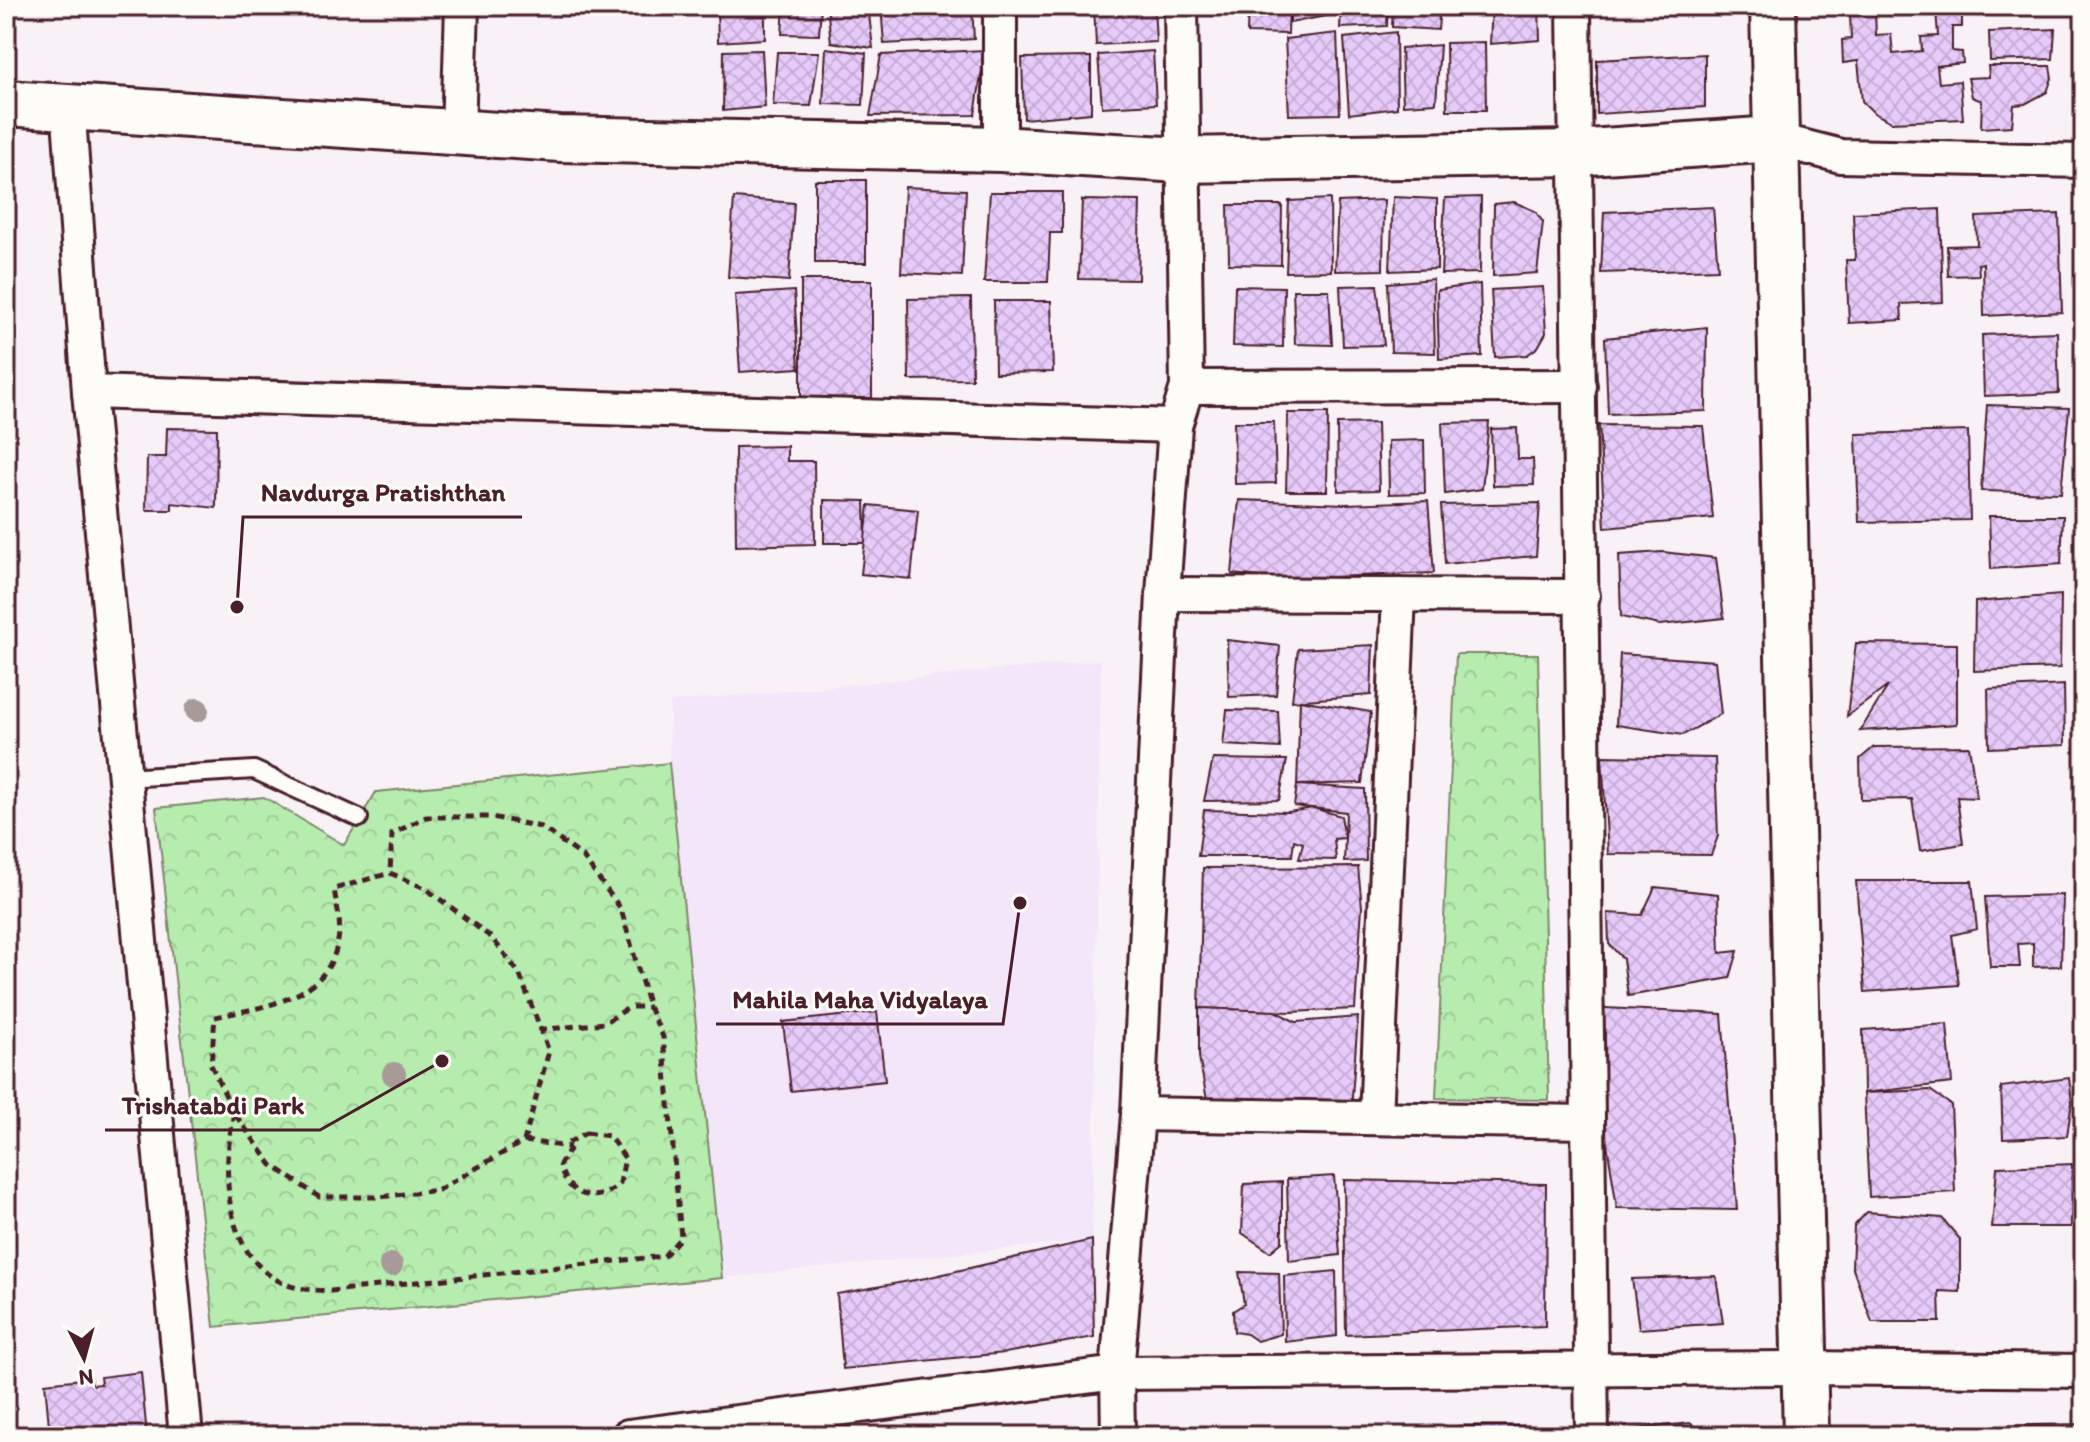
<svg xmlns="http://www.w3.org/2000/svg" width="2090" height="1442" font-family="Itim,sans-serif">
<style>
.built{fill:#f3e6f8}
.park{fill:url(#park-crowns);stroke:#80866c;stroke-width:2}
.building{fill:url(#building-cross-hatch);stroke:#4a1f2b;stroke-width:2}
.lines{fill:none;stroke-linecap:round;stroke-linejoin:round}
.lane-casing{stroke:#4a1f2b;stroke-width:22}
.street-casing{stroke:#4a1f2b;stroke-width:38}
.secondary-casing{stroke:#4a1f2b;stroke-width:50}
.path{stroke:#4a1f2b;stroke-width:5;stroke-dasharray:8 6;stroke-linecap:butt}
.lane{stroke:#fdfcf7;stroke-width:16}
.street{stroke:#fdfcf7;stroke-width:32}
.secondary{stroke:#fdfcf7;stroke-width:44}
.tree{fill:#a79a99}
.leader{fill:none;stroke:#4a1f2b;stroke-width:3}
.callout-dot{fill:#4a1f2b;stroke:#fdfcf7;stroke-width:3}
.callout-label{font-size:26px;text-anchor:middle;font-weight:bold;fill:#4a1f2b;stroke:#fdfcf7;stroke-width:6;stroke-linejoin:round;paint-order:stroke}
</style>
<defs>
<pattern id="park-crowns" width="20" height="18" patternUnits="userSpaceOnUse" patternTransform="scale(2)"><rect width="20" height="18" fill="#b6ecae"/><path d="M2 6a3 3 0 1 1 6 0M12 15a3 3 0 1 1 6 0" fill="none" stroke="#9eca96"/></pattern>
<pattern id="building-cross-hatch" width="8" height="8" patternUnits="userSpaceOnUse" patternTransform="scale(2)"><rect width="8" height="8" fill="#e6caf9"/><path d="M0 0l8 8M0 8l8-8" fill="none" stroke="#c7add6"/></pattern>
</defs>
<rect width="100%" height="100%" fill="#f8f2f7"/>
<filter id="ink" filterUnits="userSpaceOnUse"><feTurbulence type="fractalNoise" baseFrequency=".0125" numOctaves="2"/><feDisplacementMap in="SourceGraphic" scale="16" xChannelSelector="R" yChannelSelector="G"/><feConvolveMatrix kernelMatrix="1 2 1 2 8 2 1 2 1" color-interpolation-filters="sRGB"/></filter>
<g filter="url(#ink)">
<path class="built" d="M1101,660L1092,1240L722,1278L669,763L670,702Z"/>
<g class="park">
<path d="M1456,654H1538L1549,1100L1436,1098Z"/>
<path d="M669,763L722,1278L214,1327L156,808L264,797L344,845L376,792Z"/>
</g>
<g class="building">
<path d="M717,6H765V39L718,42Z"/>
<path d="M784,6H821L819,35L782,34Z"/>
<path d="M827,6H868L873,48L831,42Z"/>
<path d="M881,6H972L974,39L884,44Z"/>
<path d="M1094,6H1154L1156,42L1096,45Z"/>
<path d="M1248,6H1289L1288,34L1247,33Z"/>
<path d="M1290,6H1336V14L1290,23Z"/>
<path d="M1341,6H1388L1387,26L1340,28Z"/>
<path d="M1393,6H1440L1438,30L1392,27Z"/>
<path d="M1492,6H1539L1540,40L1490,44Z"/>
<path d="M1980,6H2057V7L1980,9Z"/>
<path d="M1962,8V27H1952V51L1962,52L1963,63L1937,66L1939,83L1960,81L1963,119L1891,122L1874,113L1862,101L1858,61L1843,63L1842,40L1851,39L1850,15L1875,12L1876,35L1891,34L1893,54L1922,51L1921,37L1938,36L1936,10Z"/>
<path d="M2055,29L2053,59L1990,61L1989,32Z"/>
<path d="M1396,32L1397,108L1349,114L1344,38Z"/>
<path d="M1337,33L1340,114L1289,115L1285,39Z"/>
<path d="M1485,42L1486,110H1447L1446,43Z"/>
<path d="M1440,45L1436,103L1403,105L1401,48Z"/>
<path d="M826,48L866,53L863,105L823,104Z"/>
<path d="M762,50L765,107L723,111L724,51Z"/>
<path d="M985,50L975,115L870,116L881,55Z"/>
<path d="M1153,51L1156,104L1102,107L1098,55Z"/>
<path d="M777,52H819L811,106L773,105Z"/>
<path d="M1705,54V107L1597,114V60Z"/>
<path d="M1091,57V113L1024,119L1022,58Z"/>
<path d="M1988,66H2050L2052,78L2047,92L2025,104L2014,105L2012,126L1981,128L1982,101L1972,97L1968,78L1989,77Z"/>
<rect x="815" y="180" width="51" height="83"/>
<path d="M905,187L966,190L962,276L901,273Z"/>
<path d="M990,192H1062V233H1050L1048,282H984Z"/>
<path d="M1393,197L1437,199V269L1390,271Z"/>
<path d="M1481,197L1480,273L1441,274L1445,198Z"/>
<path d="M734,198L794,203L789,281L728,277Z"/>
<path d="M1330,199L1331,271L1286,272L1289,201Z"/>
<path d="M1082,200L1140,201L1138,280L1079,279Z"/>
<path d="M1384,200L1383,270L1335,271L1338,202Z"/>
<path d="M1514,202L1535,211L1543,222L1537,273L1493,276L1494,204Z"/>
<path d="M1228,205H1282L1281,265L1229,264Z"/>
<path d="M1713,207L1718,269L1601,273L1604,212Z"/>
<path d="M1940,209L1943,302L1901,304L1902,320L1849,323L1846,260H1855L1853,213Z"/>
<path d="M2059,214L2062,312L1984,316L1983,263L1978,264L1979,275L1948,276L1947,246L1977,245L1976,217Z"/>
<path d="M1433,279L1435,353L1391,352L1388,283Z"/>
<rect x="801" y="280" width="71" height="118"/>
<path d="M1480,284L1482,356L1439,359L1437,290Z"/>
<path d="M1377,285L1384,345L1343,346L1340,286Z"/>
<path d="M1235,286L1284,287L1283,347L1233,346Z"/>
<path d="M1543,287L1546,333L1538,347L1527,355L1495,357L1491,290Z"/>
<path d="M1293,290H1329L1332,345L1295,344Z"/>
<path d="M794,291L799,368L740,372L735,295Z"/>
<path d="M971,298L972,379L909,380L908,299Z"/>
<path d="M994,301H1051L1053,372L995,373Z"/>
<path d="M1707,327L1706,411L1608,414L1605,338Z"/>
<path d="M2057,332L2059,393L1984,396L1982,335Z"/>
<path d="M1987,405L2069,408L2061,493L1981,491Z"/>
<path d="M1288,413H1328L1327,491H1286Z"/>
<path d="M1234,422H1274L1276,483L1235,484Z"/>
<path d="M1489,422L1482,489L1445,494L1442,423Z"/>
<path d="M1377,423L1379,490L1338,491L1337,424Z"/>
<path d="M1599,425L1703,426L1713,518L1605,528Z"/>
<path d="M167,428L217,429L216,508L172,503V510H146L147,457H166Z"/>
<path d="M1517,428L1518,459H1533L1534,485L1493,486L1491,429Z"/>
<path d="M1968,431L1970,520L1859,522L1856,434Z"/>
<path d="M1424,440L1425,493L1389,494L1388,441Z"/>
<path d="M787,446V461H814L815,544L736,546L735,447Z"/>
<path d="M824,500L865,501L866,543H824Z"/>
<path d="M1239,500L1346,504L1428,501L1434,573L1281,579L1232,574Z"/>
<path d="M1540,503L1536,556L1445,564L1441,505Z"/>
<path d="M869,505L918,510L911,579L861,574Z"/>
<path d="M1989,516H2063L2061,564L1991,569Z"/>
<path d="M1662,552L1716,558L1724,618L1660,625L1621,617L1619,555Z"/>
<path d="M2061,595L2060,668L1974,671L1975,602Z"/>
<path d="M1227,640L1280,646L1276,695L1229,697Z"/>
<path d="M1856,643L1957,644V724L1860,731L1888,686L1847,716Z"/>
<path d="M1373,645L1371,695L1292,701L1298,649Z"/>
<path d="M1620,654L1715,661L1721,714L1683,735L1616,725Z"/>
<path d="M2064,685L2065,745L1989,748L1988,689Z"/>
<path d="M1300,700L1371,712L1362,783L1297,785Z"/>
<path d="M1227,710L1278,711L1280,748L1223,745Z"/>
<path d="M1969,746L1977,798L1957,797L1963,844L1920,851L1912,799L1861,800L1860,759L1874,747Z"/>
<path d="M1602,756L1715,758L1718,836L1711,855L1608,854Z"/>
<path d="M1213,759L1287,760L1279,800L1204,801Z"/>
<path d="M1297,785L1365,789L1366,861L1344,862L1346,812L1294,806Z"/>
<path d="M1313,808L1341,816L1345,838L1334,839L1336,860L1299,859L1303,843L1294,840L1292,856H1198L1204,810L1288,812Z"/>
<path d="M1358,867L1362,907L1355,1009L1290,1012L1199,1008L1203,868Z"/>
<path d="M1856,881H1972L1977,929L1952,935L1959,985L1865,992Z"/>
<path d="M1655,887L1718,894L1720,953L1738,951L1730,978L1628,996L1623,959L1609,944L1608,913L1642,915Z"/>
<path d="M2063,895L2061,966L2033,967V943L2018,944L2020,967H1990L1985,897Z"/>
<path d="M1586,1007L1722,1014L1737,1210L1617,1208Z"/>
<path d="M1199,1008L1275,1011L1296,1022L1358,1017L1351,1110L1210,1116L1199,1057Z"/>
<path d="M877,1012L885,1081L791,1091L783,1022Z"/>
<path d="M1947,1024L1952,1083L1864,1093L1863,1030Z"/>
<path d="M2069,1078L2072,1102L2067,1136L2003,1139L2001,1087Z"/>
<path d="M1930,1090L1951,1105L1955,1192L1869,1197L1864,1093Z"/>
<path d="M6,1162L15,1246L6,1247Z"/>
<path d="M2072,1164L2071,1227H1992L1997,1167Z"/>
<path d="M1334,1176L1340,1255L1289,1261L1287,1179Z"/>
<path d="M1344,1180L1546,1184L1545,1326L1346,1335Z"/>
<path d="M1282,1182V1242L1270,1252L1242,1233L1244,1184Z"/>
<path d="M1867,1212L1942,1218L1960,1239V1292L1939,1291L1940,1322H1872L1852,1266L1854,1226Z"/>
<path d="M1092,1240L1094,1337L1005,1353L843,1369L837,1294L926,1278Z"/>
<path d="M1336,1271L1337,1336L1285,1342L1284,1276Z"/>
<path d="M1239,1272L1279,1273L1281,1334L1257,1341L1247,1334L1234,1332L1233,1311L1244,1304Z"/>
<path d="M1716,1276L1723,1323L1639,1329L1632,1279Z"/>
<path d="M141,1372L147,1436H50L45,1383L91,1378L92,1385L101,1384L100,1377Z"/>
<path d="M1690,1423L1707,1436H1625L1629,1430Z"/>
<path d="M2084,1424V1436H1993V1426Z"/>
<rect x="1458" y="1426" width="72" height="10"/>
<path d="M1972,1432V1436H1925Z"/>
</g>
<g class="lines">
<defs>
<path id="lane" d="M125,778L254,770L359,818"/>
<g id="street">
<path d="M1000,6V149"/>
<path d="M1574,6L1592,1436"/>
<path d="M68,104L89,392L1175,426"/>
<path d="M458,132L462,6"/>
<path d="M1774,139L1841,156L2084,161"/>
<path d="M1187,387L1580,386"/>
<path d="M89,392L186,1436"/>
<path d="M1163,594L1583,596"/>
<path d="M1138,1114L1587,1122"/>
<path d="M1376,1118L1399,595"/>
<path d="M628,1436L1117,1373L1802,1368L2084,1371"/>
<path d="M1118,1436L1117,1373L1138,1114L1163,594L1175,426L1187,387L1181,6"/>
</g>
<g id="secondary">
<path d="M1773,6L1806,1436"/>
<path d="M6,103L560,139L1000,149L1182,160L1575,153L1774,139"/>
</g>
</defs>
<use href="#lane" class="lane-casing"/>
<use href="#street" class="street-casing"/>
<use href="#secondary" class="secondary-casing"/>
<g class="path">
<path d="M390,873L425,888L492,938L519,973L549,1051L524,1141L438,1190L380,1197H319L272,1165L234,1113L211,1065L215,1017C267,1006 333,999 339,933C341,919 336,903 334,889Z"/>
<path d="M539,1030L604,1023L630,1007H649"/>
<path d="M234,1113C222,1167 222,1248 277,1280C293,1290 314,1290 331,1291L664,1256L681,1237L663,1037L649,1007L621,909L582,856L541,827L492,817H426L392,834L390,873"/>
<path d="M586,1133L609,1136L625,1158L620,1183C598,1206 565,1197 560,1164L571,1147L568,1143Z"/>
<path d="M524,1141L570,1147"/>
</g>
<use href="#lane" class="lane"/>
<use href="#street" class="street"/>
<use href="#secondary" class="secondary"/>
</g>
<g class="tree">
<circle cx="197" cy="710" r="12"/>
<circle cx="394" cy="1074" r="12"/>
<circle cx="391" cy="1265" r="12"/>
</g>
</g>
<path class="leader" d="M237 607L243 517H522M1020 903L1003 1024H716M442 1061L320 1130H105"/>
<g class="callout-dot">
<circle cx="237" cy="607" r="8"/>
<circle cx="1020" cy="903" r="8"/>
<circle cx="442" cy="1061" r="8"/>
</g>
<g class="callout-label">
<text x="383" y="501">Navdurga Pratishthan</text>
<text x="860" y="1008">Mahila Maha Vidyalaya</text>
<text x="213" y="1114">Trishatabdi Park</text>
</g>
<rect width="2090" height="1442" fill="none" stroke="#fdfcf7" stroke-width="32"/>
<rect x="16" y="16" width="2058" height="1410" fill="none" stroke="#4a1f2b" stroke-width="3" filter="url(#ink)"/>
<g transform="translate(84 1358) rotate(174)" stroke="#fdfcf7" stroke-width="6" paint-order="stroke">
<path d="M0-6L14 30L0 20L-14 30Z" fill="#4a1f2b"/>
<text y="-12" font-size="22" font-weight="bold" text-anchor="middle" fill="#4a1f2b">N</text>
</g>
</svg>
